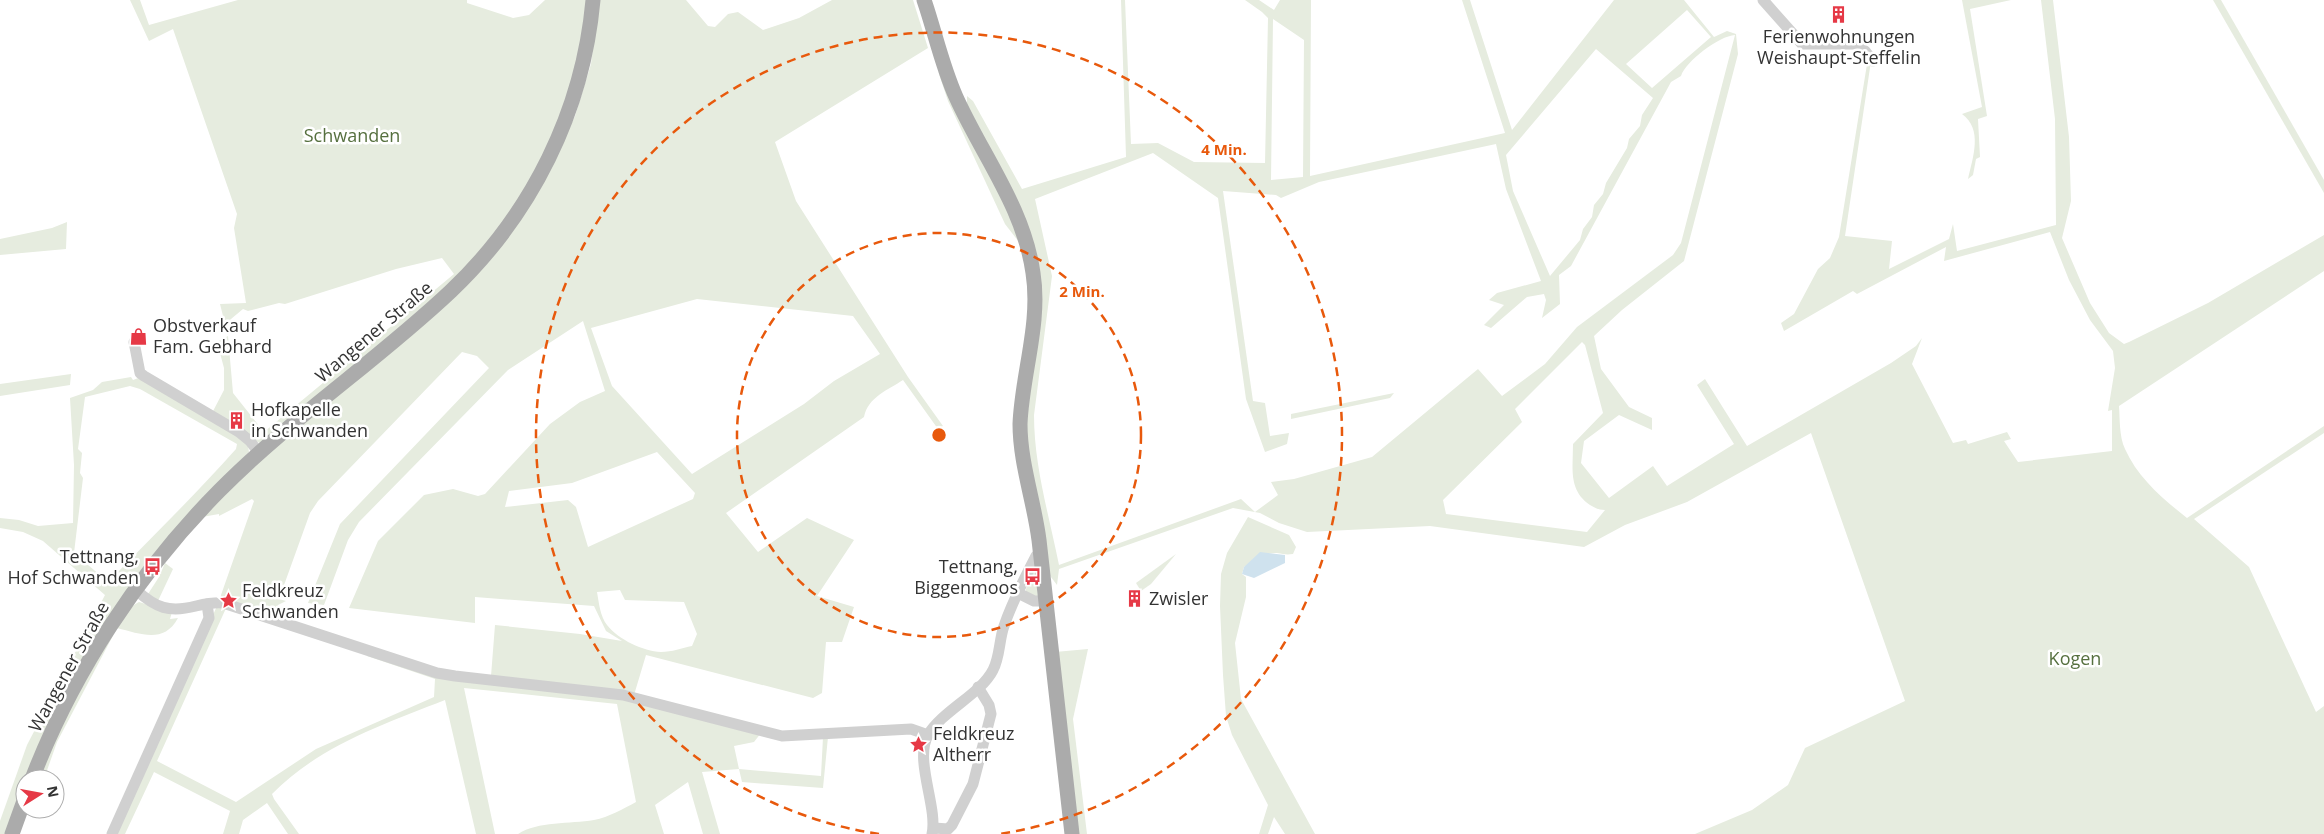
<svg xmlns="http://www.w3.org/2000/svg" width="2324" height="834" viewBox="0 0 2324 834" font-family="'Open Sans',sans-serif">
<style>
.green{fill:#e6ecdf;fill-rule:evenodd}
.water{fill:#cfe2ee}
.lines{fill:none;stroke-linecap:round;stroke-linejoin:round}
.minor{stroke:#d0d0d0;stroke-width:11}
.major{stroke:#ababab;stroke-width:15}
.ring{fill:none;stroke:#e8590c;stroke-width:2.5;stroke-dasharray:9 6}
.labels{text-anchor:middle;stroke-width:5;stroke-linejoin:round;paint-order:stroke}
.poi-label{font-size:18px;fill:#333;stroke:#fff;text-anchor:start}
.park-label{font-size:18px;fill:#56703f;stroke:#fff}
.street-label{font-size:18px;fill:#333;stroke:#fff}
.centre{fill:#e8590c;stroke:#fff;stroke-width:2.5}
.ring-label{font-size:15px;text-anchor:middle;font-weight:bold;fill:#e8590c;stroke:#fff;stroke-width:5;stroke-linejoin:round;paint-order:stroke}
</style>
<rect width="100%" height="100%" fill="#fff"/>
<g class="green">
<path d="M 130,0 L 140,0 L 149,25 L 238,0 L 467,0 L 467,3 L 513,18 L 529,15 L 545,0 L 588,0 L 580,55 L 557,128 L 512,214 L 458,277 L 263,445 L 211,415 L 224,390 L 224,368 L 217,342 L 228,336 L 233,393 L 264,432 L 454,274 L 442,258 L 396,269 L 285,304 L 279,303 L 248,311 L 243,309 L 225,324 L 220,304 L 246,303 L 234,228 L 237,214 L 173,29 L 149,41 Z"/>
<path d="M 599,0 L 686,0 L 708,26 L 715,27 L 728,14 L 738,12 L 763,30 L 799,18 L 832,0 L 913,0 L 928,48 L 775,142 L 796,201 L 908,377 L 943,426 L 938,429 L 903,380 C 888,390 868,397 864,417 L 726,513 L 758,552 L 807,518 L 854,540 L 817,596 L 854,607 L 842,642 L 826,642 L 822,693 L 813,698 L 646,655 L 634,695 L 491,676 L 495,625 L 580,634 L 622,641 L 606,631 L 594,606 L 475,597 L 475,623 L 349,608 L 378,541 L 424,495 L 453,489 L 478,496 L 485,494 L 550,424 L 580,402 L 605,391 L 583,321 L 508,370 L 359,522 L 348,540 L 324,605 L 308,603 L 340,524 L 489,368 L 477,356 L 462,352 L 318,501 L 310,513 L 279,599 L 286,601 L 278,605 L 277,616 L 222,600 L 221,595 L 254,501 L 252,499 L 219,516 L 219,514 L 202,517 L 249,469 L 432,315 L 551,167 L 575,116 L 591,64 ZM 697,299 L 853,316 L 880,354 L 834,381 L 804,404 L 692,474 L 612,386 L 591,328 ZM 657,452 L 695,493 L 693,499 L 588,547 L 576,507 L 568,500 L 505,507 L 509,491 L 572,483 ZM 620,590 L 625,600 L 684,602 L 697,634 L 692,646 C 682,648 672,652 661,652 C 643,651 619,640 607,625 C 600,616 599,603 597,592 Z"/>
<path d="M 1121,0 L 1125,0 L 1131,144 L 1158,143 L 1194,162 L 1265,163 L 1268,18 L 1262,12 L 1245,0 L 1259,0 L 1274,10 L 1280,0 L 1311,0 L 1310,176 L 1505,133 L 1462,0 L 1470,0 L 1512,130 L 1614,0 L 1684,0 L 1714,37 L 1727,31 L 1736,34 L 1738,54 L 1684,261 L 1622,310 L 1594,336 L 1601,369 L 1629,407 L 1652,418 L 1652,430 L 1619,415 L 1584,441 L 1581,463 L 1609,498 L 1653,466 L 1667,486 L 1734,444 L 1697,385 L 1705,379 L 1747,446 L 1891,363 L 1916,346 L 1922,338 L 1912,364 L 1953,443 L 1966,440 L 1968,444 L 2007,432 L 2011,439 L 2004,441 L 2018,462 L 2112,451 L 2112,410 L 2108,411 L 2115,368 L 2113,351 L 2090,320 L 2069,280 L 2050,232 L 1944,261 L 1946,247 L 1857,294 L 1853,291 L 1784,331 L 1781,323 L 1794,314 L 1818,269 L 1830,258 L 1839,237 L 1868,58 L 1871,61 L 1845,236 L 1892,241 L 1889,269 L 1949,239 L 1953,224 L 1957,251 L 2056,225 L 2055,119 L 2041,0 L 2053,0 L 2069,137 L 2071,201 L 2062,238 L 2090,303 L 2109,333 L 2124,344 L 2129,342 L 2208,303 L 2324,235 L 2324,271 L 2119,406 C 2120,419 2119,436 2125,449 C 2138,478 2162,498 2187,518 L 2324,426 L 2324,433 L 2194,519 L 2249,567 L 2316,712 L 2324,706 L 2324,834 L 1695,834 L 1752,810 L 1788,785 L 1805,748 L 1905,701 L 1811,433 L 1687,502 L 1625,525 L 1584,547 L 1430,526 L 1307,532 L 1279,523 L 1260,513 L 1233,508 L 1059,569 L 1057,585 L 1048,573 L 1029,464 L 1026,431 L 1040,291 L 967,105 L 967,96 L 973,101 L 1022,189 L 1126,157 ZM 1687,10 L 1711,37 L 1652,88 L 1626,64 ZM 1273,19 L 1304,40 L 1303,177 L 1271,180 ZM 1735,35 L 1681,243 L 1673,255 L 1577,327 L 1545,364 L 1502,396 L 1478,369 L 1372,457 L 1294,479 L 1271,482 L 1278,495 L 1255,512 L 1241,499 L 1059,565 C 1049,515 1034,466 1034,415 L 1052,276 L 1035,199 L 1153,153 L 1218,198 L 1246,399 L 1265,452 L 1287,444 L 1289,433 L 1270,436 L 1265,403 L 1253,401 L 1223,191 L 1276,195 L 1281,198 L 1319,182 L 1496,144 L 1506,189 L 1541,281 L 1497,293 L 1489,300 L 1504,305 L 1484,325 L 1491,328 L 1527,297 L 1544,294 L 1546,300 L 1542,318 L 1560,304 L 1559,275 L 1571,266 L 1671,82 L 1681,76 C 1686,61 1719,36 1735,35 ZM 1596,49 L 1653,98 L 1642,115 L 1640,126 L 1629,139 L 1627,148 L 1606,183 L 1603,194 L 1594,205 L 1592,217 L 1583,229 L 1580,240 L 1550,276 L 1513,191 L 1506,155 ZM 1582,342 L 1585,345 L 1603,413 L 1573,444 C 1573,468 1568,490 1590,505 C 1595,508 1599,510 1605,510 L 1587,532 L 1446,514 L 1443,500 L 1522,422 L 1515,409 Z"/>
<path d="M 1962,0 L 2011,0 L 1970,9 L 1987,116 L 1978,119 L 1980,157 L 1976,159 L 1973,175 L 1968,179 C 1973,157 1983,129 1962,114 L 1982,107 Z"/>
<path d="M 2213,0 L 2221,0 L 2324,180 L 2324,193 Z"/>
<path d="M 938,71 L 989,167 L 1022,246 L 1005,224 L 948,101 Z"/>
<path d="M 67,222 L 66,249 L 0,255 L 0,239 L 52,228 Z"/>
<path d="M 71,374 L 70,385 L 0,396 L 0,384 Z"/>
<path d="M 131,377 L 133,380 L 141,377 L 229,428 L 248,446 L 249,452 L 225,476 L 151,561 L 25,779 L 6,834 L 0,834 L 0,821 L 27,745 L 105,595 L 43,541 L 23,532 L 0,528 L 0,518 L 19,520 L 38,526 L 73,523 L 74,465 L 70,398 L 93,390 L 102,382 ZM 130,386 L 140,389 L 237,444 L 236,449 C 197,493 155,534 114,576 L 109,579 L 101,576 L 74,553 L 83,478 L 80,473 L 82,453 L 78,449 L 85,397 Z"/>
<path d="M 1394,393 L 1390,398 L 1291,419 L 1291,414 Z"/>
<path d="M 1248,517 L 1289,535 L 1296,547 L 1293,554 C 1286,555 1284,554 1277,553 C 1265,552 1254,561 1244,567 L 1242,574 L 1246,577 L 1246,597 L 1235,643 L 1241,699 L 1315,834 L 1285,834 L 1274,817 L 1268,834 L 1259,834 L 1268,805 L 1232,735 L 1226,716 L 1223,675 L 1220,606 L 1221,574 L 1227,553 Z"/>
<path d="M 1176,554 L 1151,584 L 1141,591 L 1136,583 Z"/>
<path d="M 165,563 L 173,569 L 157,603 L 148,594 L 159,577 Z"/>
<path d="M 1035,567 L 1038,596 L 1035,597 L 1026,593 L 1026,589 Z"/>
<path d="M 139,602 L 172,612 L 170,619 L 178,618 C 164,644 141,634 117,628 L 57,742 L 44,779 L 37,779 C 60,726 86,677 117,629 C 122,620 129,606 139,602 Z"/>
<path d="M 217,606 L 227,606 L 157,761 L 236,802 L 316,749 L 434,697 L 435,679 L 367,656 L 368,654 L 445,676 L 604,694 L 761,733 L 754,742 L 734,746 L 739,769 L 821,776 L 823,737 L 828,737 L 823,788 L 742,782 L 739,769 L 702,772 L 720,834 L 703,834 L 688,782 L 655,805 L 664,834 L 518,834 C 538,821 570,824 594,820 C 609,817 623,809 636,802 L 617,704 L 464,688 L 495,834 L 476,834 L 445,700 C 384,724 319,746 272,794 L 274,799 L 299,834 L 288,834 L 267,803 L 243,820 L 239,834 L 223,834 L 230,811 L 154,772 L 125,834 L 115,834 Z"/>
<path d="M 1088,649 L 1073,719 L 1087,834 L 1077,834 L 1055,652 Z"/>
</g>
<path class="water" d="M 1260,552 L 1285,555 L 1285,563 L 1254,578 L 1242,574 L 1244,567 Z"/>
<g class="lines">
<g class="minor">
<path d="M 1763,0 L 1802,44 L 1855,44 L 1865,51 L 1873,61"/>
<path d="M 134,342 L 140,373 L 144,376 L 239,432 L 250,441 L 259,453"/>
<path d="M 136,590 C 156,608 169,613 196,606 C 205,604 214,602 223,603 L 437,673 L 455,676 L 623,695 L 782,736 L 911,729 L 928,735"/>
<path d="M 1018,593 L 1034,601 L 1046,601"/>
<path d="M 934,828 L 948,829 L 952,825 L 973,784 L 991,714 L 989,705 L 978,687"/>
<path d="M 112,834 L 209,618 L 207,604"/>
<path d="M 932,834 C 938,807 914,760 928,735 C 942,711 981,694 993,670 C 1000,657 999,640 1004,626 C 1012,602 1024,579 1036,556 L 1041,553"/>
</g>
<g class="major">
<path d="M 924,0 C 935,32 942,66 956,97 C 982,155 1024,208 1033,273 C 1041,323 1022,374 1020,424 C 1020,463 1034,501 1039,540 L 1072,834"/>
<path d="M 32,779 C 73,672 139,572 219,491 C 291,418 377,361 451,291 C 532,214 583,111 593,0"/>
<path d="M 12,834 L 25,798"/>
</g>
</g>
<g class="ring">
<circle cx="939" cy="435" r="202"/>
<path d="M879 834A403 403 0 1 1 999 834"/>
</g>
<defs>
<symbol id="building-bare" viewBox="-9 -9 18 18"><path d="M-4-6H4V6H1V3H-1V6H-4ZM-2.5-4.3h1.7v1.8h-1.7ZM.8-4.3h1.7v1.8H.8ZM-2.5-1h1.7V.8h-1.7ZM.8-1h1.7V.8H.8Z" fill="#e63946" stroke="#fff" stroke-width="2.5" paint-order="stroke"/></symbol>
<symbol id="shop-bare" viewBox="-9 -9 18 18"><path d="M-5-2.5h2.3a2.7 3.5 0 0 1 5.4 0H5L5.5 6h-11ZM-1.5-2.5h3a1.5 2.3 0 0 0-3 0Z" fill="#e63946" stroke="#fff" stroke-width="2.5" paint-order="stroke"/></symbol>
<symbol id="bus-bare" viewBox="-9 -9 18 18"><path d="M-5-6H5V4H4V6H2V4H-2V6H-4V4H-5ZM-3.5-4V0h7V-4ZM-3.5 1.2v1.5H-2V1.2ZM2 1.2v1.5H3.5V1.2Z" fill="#e63946" stroke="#fff" stroke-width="2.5" paint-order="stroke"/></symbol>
<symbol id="sight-bare" viewBox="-9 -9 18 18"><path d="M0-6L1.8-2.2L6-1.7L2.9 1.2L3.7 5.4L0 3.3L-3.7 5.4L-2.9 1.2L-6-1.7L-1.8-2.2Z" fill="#e63946" stroke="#fff" stroke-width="2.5" paint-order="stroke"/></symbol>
</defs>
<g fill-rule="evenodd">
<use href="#building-bare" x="1826" y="2" width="25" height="25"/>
<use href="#shop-bare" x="126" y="324" width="25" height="25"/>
<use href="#building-bare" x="224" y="408" width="25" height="25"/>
<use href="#bus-bare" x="140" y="554" width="25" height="25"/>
<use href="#bus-bare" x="1020" y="564" width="25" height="25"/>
<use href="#building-bare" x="1122" y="586" width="25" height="25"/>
<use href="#sight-bare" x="216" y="588" width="25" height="25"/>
<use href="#sight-bare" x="906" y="732" width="25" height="25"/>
</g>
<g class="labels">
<g class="poi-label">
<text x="1839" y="43" text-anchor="middle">Ferienwohnungen<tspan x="1839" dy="21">Weishaupt-Steffelin</tspan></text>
<text x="153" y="332">Obstverkauf<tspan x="153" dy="21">Fam. Gebhard</tspan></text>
<text x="251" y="416">Hofkapelle<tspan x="251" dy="21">in Schwanden</tspan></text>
<text x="139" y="563" text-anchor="end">Tettnang,<tspan x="139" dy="21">Hof Schwanden</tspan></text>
<text x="1018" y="573" text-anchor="end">Tettnang,<tspan x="1018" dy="21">Biggenmoos</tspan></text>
<text x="242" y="597">Feldkreuz<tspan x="242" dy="21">Schwanden</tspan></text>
<text x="1149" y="605">Zwisler</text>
<text x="933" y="740">Feldkreuz<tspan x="933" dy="21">Altherr</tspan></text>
</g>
<g class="park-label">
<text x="352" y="142">Schwanden</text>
<text x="2075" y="665">Kogen</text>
</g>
<g class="street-label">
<text transform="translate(374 332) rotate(-40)" y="6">Wangener Straße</text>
<text transform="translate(69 667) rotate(-61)" y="6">Wangener Straße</text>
</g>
</g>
<circle cx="939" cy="435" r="8" class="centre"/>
<g class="ring-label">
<text x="1224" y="155">4 Min.</text>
<text x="1082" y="297">2 Min.</text>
</g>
<g transform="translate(40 794) rotate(79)"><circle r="24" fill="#ffffff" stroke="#adadad"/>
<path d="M0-4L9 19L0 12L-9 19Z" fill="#e63946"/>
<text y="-8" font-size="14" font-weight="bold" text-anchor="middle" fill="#333333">N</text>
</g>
</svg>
